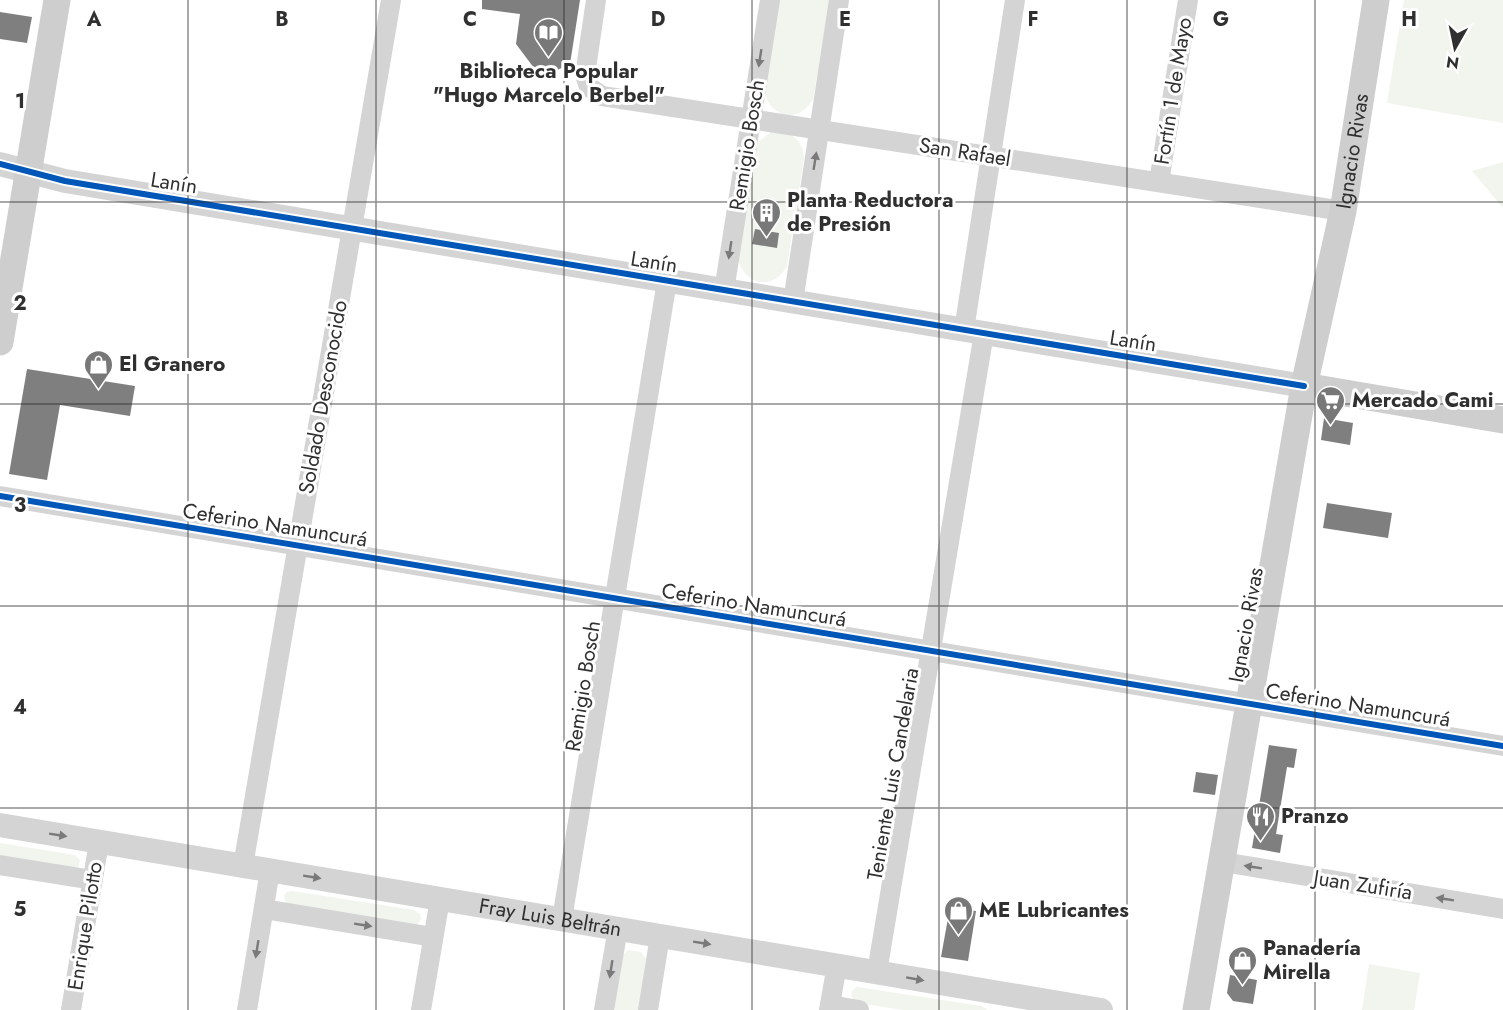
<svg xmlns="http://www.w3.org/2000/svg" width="1503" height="1010" viewBox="0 0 1503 1010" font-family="Jost,sans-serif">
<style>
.green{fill:#f1f5ed}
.building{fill:#7f7f7f}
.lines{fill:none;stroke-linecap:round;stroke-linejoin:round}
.minor{stroke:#d4d4d4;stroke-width:20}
.tertiary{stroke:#d4d4d4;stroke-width:24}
.secondary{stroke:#cecece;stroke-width:27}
.cycleway-casing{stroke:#fff;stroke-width:10}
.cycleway{stroke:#0057b8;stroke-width:6}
.oneway{fill:#7a7a7a}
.grid{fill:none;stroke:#303030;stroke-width:1.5;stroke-opacity:0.55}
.labels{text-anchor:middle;stroke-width:6;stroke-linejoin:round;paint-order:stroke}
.poi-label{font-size:21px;font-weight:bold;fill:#303030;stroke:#fff;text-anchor:start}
.street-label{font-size:21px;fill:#303030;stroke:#fff}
.grid-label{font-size:20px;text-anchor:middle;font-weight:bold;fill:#303030;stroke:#fff;stroke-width:6;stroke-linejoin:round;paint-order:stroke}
</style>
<rect width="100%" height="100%" fill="#fff"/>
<g class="green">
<path d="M 778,0 L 830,0 L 813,99 C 799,124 771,118 764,92 Z"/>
<path d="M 1404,0 L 1503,0 L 1503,123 L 1387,103 Z"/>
<path d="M 780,131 C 795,134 803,143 804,158 L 787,266 C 773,291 746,286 738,260 L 757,143 L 771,132 Z"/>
<path d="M 1503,162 L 1503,208 L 1472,171 Z"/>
<path d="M 0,843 L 75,855 L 80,860 L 78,868 L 0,859 Z"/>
<path d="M 292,891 L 414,910 L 420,914 L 421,919 L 417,925 L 286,904 L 284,896 L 287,892 Z"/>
<path d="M 628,950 L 641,952 L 646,959 L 639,1010 L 612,1010 L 622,956 Z"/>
<path d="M 1369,964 L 1420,973 L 1414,1010 L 1362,1010 Z"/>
<path d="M 857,987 L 981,1006 L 988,1010 L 903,1010 L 858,1003 C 850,998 849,991 857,987 Z"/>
</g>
<g class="building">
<path d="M 482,0 L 580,0 L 570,64 L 555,71 L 534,68 L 516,44 L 520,14 L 482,9 Z"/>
<path d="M 0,12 L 32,17 L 27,43 L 0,39 Z"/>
<path d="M 755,229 L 779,233 L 777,248 L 752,244 Z"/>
<path d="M 27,369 L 135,386 L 130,416 L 60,405 L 47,480 L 9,474 Z"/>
<path d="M 1324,418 L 1353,423 L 1350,445 L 1321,440 Z"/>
<path d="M 1327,503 L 1392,513 L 1388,538 L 1323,528 Z"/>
<path d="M 1269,745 L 1297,749 L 1294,768 L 1287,767 L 1276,834 L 1283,835 L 1280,853 L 1252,848 Z"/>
<path d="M 1196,772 L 1218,775 L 1215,795 L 1193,792 Z"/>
<path d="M 950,907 L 976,911 L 968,961 L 941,957 Z"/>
<path d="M 1230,975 L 1257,980 L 1253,1004 L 1233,1001 L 1227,993 Z"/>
</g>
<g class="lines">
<g class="minor">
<path d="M 596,0 L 585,75 L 589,87 L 602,96 L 1343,211"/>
<path d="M 1159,182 L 1188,0"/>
<path d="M 724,291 L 770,0"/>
<path d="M 793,302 L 839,0"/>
<path d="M 964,330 L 1015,0"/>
<path d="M 0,496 L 1503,746"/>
<path d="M 1223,862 L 1503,909"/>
<path d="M 0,865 L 93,880"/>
<path d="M 243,866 L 391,0"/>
<path d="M 264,909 L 433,937"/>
<path d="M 562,919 L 667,281"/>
<path d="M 877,972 L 984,333"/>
<path d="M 830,1005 L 859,1010"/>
<path d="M 71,1010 L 99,842"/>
<path d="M 247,1010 L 270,870"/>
<path d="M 421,1010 L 440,899"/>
<path d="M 604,1010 L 618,928"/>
<path d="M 648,1010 L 660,936"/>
<path d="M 829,1010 L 837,965"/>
</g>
<g class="tertiary">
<path d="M 0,164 L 65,181 L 1304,386"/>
<path id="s1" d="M 0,825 L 1101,1010"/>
</g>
<g class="secondary">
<path d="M 0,342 L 57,0"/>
<path d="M 1304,386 L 1503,420"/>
<path id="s2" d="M 1196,1010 L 1304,386 L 1343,211 L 1376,0"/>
</g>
<defs>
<g id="cycleway">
<path d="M 0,164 L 65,181 L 1304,386"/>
<path d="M 0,496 L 1503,746"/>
</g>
</defs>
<use href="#cycleway" class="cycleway-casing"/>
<use href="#cycleway" class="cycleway"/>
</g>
<defs><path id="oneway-solid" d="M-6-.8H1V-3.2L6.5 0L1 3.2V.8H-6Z" transform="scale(1.5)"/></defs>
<g class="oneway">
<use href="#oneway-solid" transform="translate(760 58) rotate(99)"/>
<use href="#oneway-solid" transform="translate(815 161) rotate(-81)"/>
<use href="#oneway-solid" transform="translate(730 250) rotate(99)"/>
<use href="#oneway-solid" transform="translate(58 835) rotate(9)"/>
<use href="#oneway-solid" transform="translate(1253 867) rotate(-171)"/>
<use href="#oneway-solid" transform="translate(312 877) rotate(9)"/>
<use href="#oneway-solid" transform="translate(1445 899) rotate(-171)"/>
<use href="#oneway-solid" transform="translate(363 925) rotate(9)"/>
<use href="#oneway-solid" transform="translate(702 943) rotate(9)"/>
<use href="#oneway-solid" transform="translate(257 949) rotate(99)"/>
<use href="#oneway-solid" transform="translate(611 969) rotate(99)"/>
<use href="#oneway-solid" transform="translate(915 979) rotate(10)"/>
</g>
<path class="grid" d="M 188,0 L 188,1010M 376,0 L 376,1010M 564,0 L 564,1010M 752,0 L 752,1010M 939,0 L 939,1010M 1127,0 L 1127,1010M 1315,0 L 1315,1010M 0,202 L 1503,202M 0,404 L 1503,404M 0,606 L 1503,606M 0,808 L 1503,808"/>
<defs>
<symbol id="library-pin" viewBox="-11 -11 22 30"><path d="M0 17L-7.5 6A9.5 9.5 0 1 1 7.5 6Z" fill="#787878" stroke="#fff"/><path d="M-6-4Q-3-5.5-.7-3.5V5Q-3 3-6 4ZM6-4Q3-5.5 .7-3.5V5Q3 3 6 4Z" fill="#fff"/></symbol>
<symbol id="building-pin" viewBox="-11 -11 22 30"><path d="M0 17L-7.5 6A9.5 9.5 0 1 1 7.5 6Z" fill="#787878" stroke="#fff"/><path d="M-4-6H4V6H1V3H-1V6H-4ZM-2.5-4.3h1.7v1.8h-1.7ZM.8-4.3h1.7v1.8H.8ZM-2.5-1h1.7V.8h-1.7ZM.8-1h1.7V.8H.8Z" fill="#fff"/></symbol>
<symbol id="shop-pin" viewBox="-11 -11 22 30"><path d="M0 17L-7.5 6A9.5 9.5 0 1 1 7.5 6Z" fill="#787878" stroke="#fff"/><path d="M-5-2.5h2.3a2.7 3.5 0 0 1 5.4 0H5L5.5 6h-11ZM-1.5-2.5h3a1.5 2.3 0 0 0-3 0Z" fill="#fff"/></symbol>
<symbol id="supermarket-pin" viewBox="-11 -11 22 30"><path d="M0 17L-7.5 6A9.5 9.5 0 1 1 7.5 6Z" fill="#787878" stroke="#fff"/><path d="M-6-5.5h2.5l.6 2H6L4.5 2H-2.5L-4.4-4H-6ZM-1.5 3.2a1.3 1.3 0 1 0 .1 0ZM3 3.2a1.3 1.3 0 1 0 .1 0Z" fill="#fff"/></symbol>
<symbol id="restaurant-pin" viewBox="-11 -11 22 30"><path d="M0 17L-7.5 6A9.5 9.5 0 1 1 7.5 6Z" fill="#787878" stroke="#fff"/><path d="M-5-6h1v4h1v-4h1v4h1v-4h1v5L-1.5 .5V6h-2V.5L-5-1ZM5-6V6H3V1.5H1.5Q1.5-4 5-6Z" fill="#fff"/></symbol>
</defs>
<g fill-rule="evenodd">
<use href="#library-pin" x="532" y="16" width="33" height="45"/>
<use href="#building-pin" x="750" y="196" width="33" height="45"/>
<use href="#shop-pin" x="82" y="348" width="33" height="45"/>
<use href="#supermarket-pin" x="1314" y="384" width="33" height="45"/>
<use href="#restaurant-pin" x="1244" y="800" width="33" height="45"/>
<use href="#shop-pin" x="942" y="894" width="33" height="45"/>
<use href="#shop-pin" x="1226" y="944" width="33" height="45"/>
</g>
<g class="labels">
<g class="poi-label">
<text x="549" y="78" text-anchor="middle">Biblioteca Popular<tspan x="549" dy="24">"Hugo Marcelo Berbel"</tspan></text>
<text x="787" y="207">Planta Reductora<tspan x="787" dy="24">de Presión</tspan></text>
<text x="119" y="371">El Granero</text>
<text x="1352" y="407">Mercado Cami</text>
<text x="1281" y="823">Pranzo</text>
<text x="979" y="917">ME Lubricantes</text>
<text x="1263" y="955">Panadería<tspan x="1263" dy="24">Mirella</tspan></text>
</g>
<g class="street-label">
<text transform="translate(1173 91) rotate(-81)" y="7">Fortín 1 de Mayo</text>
<text transform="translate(747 145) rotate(-81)" y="7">Remigio Bosch</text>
<text dy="7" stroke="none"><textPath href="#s2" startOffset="873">Ignacio Rivas</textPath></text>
<text transform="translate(965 152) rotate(9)" y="7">San Rafael</text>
<text transform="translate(174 183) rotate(9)" y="7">Lanín</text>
<text transform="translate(654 262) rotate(9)" y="7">Lanín</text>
<text transform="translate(1133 341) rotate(9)" y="7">Lanín</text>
<text transform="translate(323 397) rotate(-80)" y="7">Soldado Desconocido</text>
<text transform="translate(275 525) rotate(9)" y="7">Ceferino Namuncurá</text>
<text transform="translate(754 605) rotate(9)" y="7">Ceferino Namuncurá</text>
<text transform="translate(1246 625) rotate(-80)" y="7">Ignacio Rivas</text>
<text transform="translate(583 686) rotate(-81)" y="7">Remigio Bosch</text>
<text transform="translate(1358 705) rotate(9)" y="7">Ceferino Namuncurá</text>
<text transform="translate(893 774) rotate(-80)" y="7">Teniente Luis Candelaria</text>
<text transform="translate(1363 885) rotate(9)" y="7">Juan Zufiría</text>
<text dy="7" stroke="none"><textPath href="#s1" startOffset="558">Fray Luis Beltrán</textPath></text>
<text transform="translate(85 926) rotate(-81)" y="7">Enrique Pilotto</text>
</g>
</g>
<g class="grid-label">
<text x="94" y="26">A</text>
<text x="282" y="26">B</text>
<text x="470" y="26">C</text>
<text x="658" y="26">D</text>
<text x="845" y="26">E</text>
<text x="1033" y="26">F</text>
<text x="1221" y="26">G</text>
<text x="1409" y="26">H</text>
<text x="20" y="108">1</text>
<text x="20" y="310">2</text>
<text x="20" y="512">3</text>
<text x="20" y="714">4</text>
<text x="20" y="916">5</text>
</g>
<g transform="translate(1455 48) rotate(189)" stroke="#ffffff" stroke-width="4.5" paint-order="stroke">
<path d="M0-4.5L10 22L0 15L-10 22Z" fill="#303030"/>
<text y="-9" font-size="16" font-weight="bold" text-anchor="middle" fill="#303030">N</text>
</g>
</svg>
